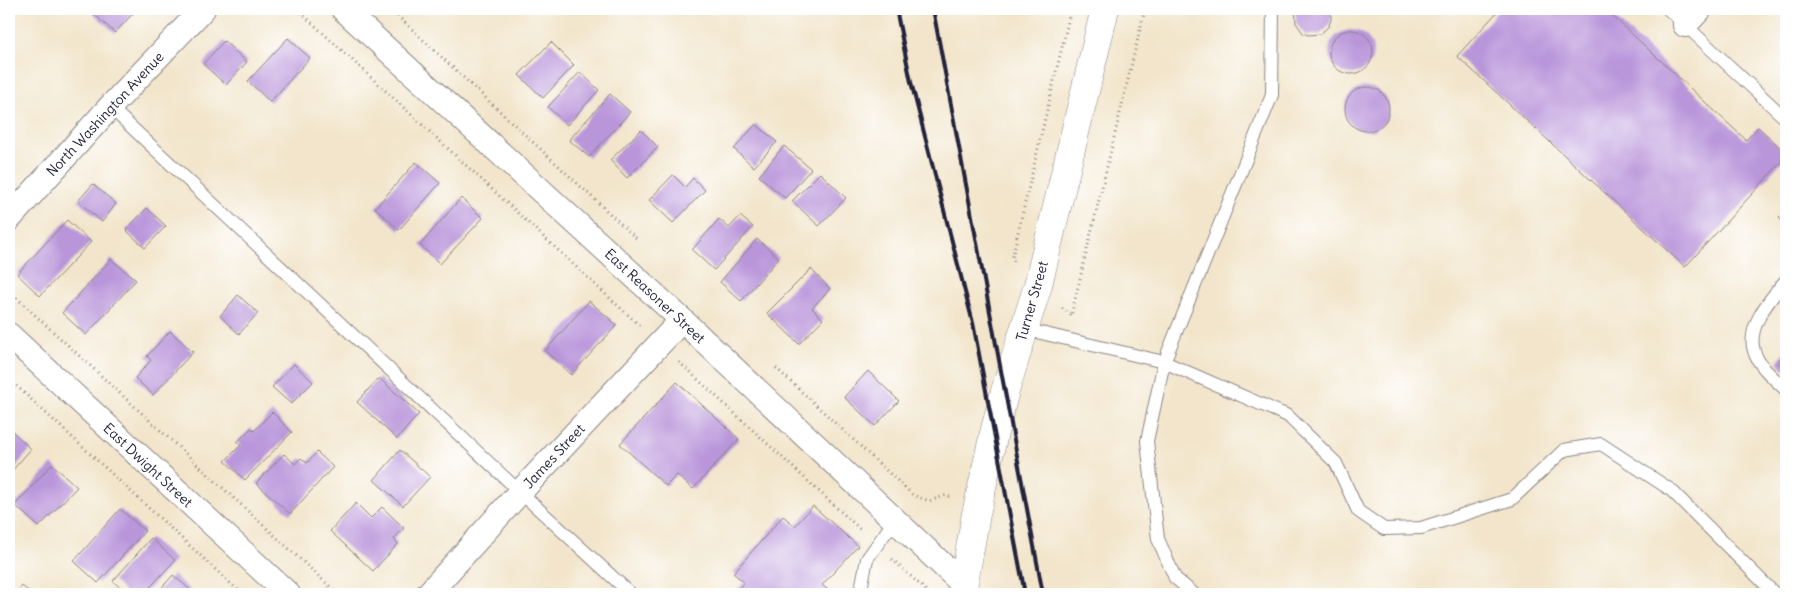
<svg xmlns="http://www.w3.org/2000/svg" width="1795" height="603" viewBox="0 0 1795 603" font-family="Delius,sans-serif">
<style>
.building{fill:#b995da}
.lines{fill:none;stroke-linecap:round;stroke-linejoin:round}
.service-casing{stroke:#8a8483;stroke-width:14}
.minor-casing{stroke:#8a8483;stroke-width:26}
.tertiary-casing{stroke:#8a8483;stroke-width:29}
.path{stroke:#8a8483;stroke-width:3;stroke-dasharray:1 4;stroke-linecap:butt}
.service{stroke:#fff;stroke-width:12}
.minor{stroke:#fff;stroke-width:24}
.tertiary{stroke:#fff;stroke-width:28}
.rail{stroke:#22223b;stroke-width:4}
.labels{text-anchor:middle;stroke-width:4.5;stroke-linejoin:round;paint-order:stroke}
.street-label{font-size:14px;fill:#22223b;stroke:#fff}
</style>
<rect width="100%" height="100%" fill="#fff"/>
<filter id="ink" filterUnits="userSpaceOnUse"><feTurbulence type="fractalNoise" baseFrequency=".02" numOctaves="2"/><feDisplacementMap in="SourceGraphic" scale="10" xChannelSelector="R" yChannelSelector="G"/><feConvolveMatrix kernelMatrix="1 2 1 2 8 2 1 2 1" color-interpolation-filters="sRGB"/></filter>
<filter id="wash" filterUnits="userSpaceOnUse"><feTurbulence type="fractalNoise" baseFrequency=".0096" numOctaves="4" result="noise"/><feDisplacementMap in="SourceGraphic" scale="20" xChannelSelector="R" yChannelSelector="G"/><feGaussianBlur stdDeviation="1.12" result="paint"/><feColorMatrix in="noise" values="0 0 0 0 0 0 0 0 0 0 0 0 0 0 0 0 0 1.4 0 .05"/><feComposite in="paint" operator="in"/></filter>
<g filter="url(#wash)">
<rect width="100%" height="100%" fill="#f2e5cb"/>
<g id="blocks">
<g class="building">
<path d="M 88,9 L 137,9 L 115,33 Z"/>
<path d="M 1295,9 L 1331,9 L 1331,19 L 1329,26 L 1320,34 L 1308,35 L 1303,33 L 1296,23 Z"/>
<path d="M 1500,9 L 1605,9 L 1746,140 L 1758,127 L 1786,153 L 1786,157 L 1685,267 L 1457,56 Z"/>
<circle cx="1351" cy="52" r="22"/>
<path d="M 288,38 L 310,58 L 270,102 L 248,81 Z"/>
<path d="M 224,41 L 247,62 L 226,85 L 203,64 Z"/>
<path d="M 551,42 L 574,65 L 543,98 L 519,75 Z"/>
<path d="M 580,72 L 599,90 L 567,125 L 548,107 Z"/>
<circle cx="1367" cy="109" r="22"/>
<path d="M 610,94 L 630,112 L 589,157 L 569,140 Z"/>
<path d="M 756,124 L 777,142 L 754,167 L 734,149 Z"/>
<path d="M 641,130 L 658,147 L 627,178 L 610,160 Z"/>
<path d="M 784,146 L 811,169 L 785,198 L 759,176 Z"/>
<path d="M 416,162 L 440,183 L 399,230 L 375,208 Z"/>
<path d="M 820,173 L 846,198 L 819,226 L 792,201 Z"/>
<path d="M 673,175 L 685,187 L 693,178 L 705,190 L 673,223 L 649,200 Z"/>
<path d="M 93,184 L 116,204 L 102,222 L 78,201 Z"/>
<path d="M 461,198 L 483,218 L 440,264 L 420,245 Z"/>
<path d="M 147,208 L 166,226 L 145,248 L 126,230 Z"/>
<path d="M 1786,211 L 1786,225 L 1779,218 Z"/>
<path d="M 740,216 L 753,227 L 714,270 L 692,250 L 719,219 L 729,228 Z"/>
<path d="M 67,220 L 91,242 L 40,296 L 17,274 Z"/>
<path d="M 757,239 L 779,258 L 741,301 L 720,282 Z"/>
<path d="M 111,259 L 136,280 L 86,335 L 62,313 Z"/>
<path d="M 811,269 L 830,289 L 812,308 L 823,319 L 799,344 L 767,313 Z"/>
<path d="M 238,295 L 258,313 L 239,334 L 220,316 Z"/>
<path d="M 589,301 L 617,325 L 571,375 L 545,351 Z"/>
<path d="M 170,331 L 193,352 L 153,395 L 135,378 L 151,360 L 147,356 Z"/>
<path d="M 1786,352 L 1786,370 L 1777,362 Z"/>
<path d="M 294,364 L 313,382 L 291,404 L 272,387 Z"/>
<path d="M 868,371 L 899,401 L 875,426 L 844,397 Z"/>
<path d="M 379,378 L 419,414 L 397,439 L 357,402 Z"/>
<path d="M 677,382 L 739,439 L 693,489 L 677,475 L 666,486 L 620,444 Z"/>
<path d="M 272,412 L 292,432 L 245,480 L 225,461 L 241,445 L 237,442 L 251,428 L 254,431 Z"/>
<path d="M 9,428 L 31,449 L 9,474 Z"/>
<path d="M 400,450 L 430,477 L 403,506 L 374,480 Z"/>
<path d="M 317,452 L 333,467 L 290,514 L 256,483 L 284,454 L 295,464 L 301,458 L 307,463 Z"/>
<path d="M 52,464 L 77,487 L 39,527 L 15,505 Z"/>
<path d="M 356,503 L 371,518 L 382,507 L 404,528 L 394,539 L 398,544 L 373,571 L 330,531 Z"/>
<path d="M 813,506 L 858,546 L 822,585 L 833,594 L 733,594 L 744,582 L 733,573 L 783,516 L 795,526 Z"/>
<path d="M 120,509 L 145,531 L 98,583 L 74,561 Z"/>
<path d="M 151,538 L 175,560 L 144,594 L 127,594 L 113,581 Z"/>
<path d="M 173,575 L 195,594 L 156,594 Z"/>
<path d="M 22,586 L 32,594 L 15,594 Z"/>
</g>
</g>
</g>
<g filter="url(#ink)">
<use href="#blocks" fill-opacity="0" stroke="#8a8483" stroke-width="1"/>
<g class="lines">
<defs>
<g id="service">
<path d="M 1668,9 L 1786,119"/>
<path d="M 110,107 L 520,492 L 631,594"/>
<path d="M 1786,280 C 1771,298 1746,326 1754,351 C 1758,366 1776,380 1786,390"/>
<path d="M 1024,329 L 1164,362 L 1288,416 L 1336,463 L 1358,511 L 1384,529 L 1421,528 L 1512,499 L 1564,450 L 1601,444 L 1671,490 L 1775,594"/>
<path d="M 860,594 L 867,559 L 894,521"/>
<path d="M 1194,594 L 1175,578 L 1158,539 L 1147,441 L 1164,362 L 1272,95 L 1273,9"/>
</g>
<g id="minor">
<path d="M 343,9 L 682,320 L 964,585"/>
<path d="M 1685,25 L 1700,9"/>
<path d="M 9,219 L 110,107 L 203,9"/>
<path d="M 9,335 L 288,594"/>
<path d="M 428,594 L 520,492 L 682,320"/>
</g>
<path id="tertiary" d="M 962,594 L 976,514 L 994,433 L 1005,391 L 1038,285 L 1105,9"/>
</defs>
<use href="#service" class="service-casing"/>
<use href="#minor" class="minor-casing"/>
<use href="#tertiary" class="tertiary-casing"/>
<g class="path">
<path d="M 297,9 L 640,326"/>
<path d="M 390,9 L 636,238"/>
<path d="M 1014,261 L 1012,258 L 1071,9"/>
<path d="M 9,291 L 338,594"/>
<path d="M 1062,308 L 1071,316 L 1145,9"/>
<path d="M 679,362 L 862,531"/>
<path d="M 776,368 L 913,495 L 929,501 L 947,495 L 950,497"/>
<path d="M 9,379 L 242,594"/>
<path d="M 892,559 L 930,594"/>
</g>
<use href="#service" class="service"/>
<use href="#minor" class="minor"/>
<use href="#tertiary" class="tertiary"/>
<g class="rail">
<path d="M 896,9 L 911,82 L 973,323 L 1025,594"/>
<path d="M 933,9 L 1043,594"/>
</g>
</g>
</g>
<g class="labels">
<g class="street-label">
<text transform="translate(105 114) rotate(-47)" y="5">North Washington Avenue</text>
<text transform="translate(655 296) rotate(43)" y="5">East Reasoner Street</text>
<text transform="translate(1032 301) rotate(-74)" y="5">Turner Street</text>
<text transform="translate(554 456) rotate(-47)" y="5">James Street</text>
<text transform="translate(148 465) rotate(43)" y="5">East Dwight Street</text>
</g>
</g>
<rect width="1795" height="603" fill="none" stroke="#fff" stroke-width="30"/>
</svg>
